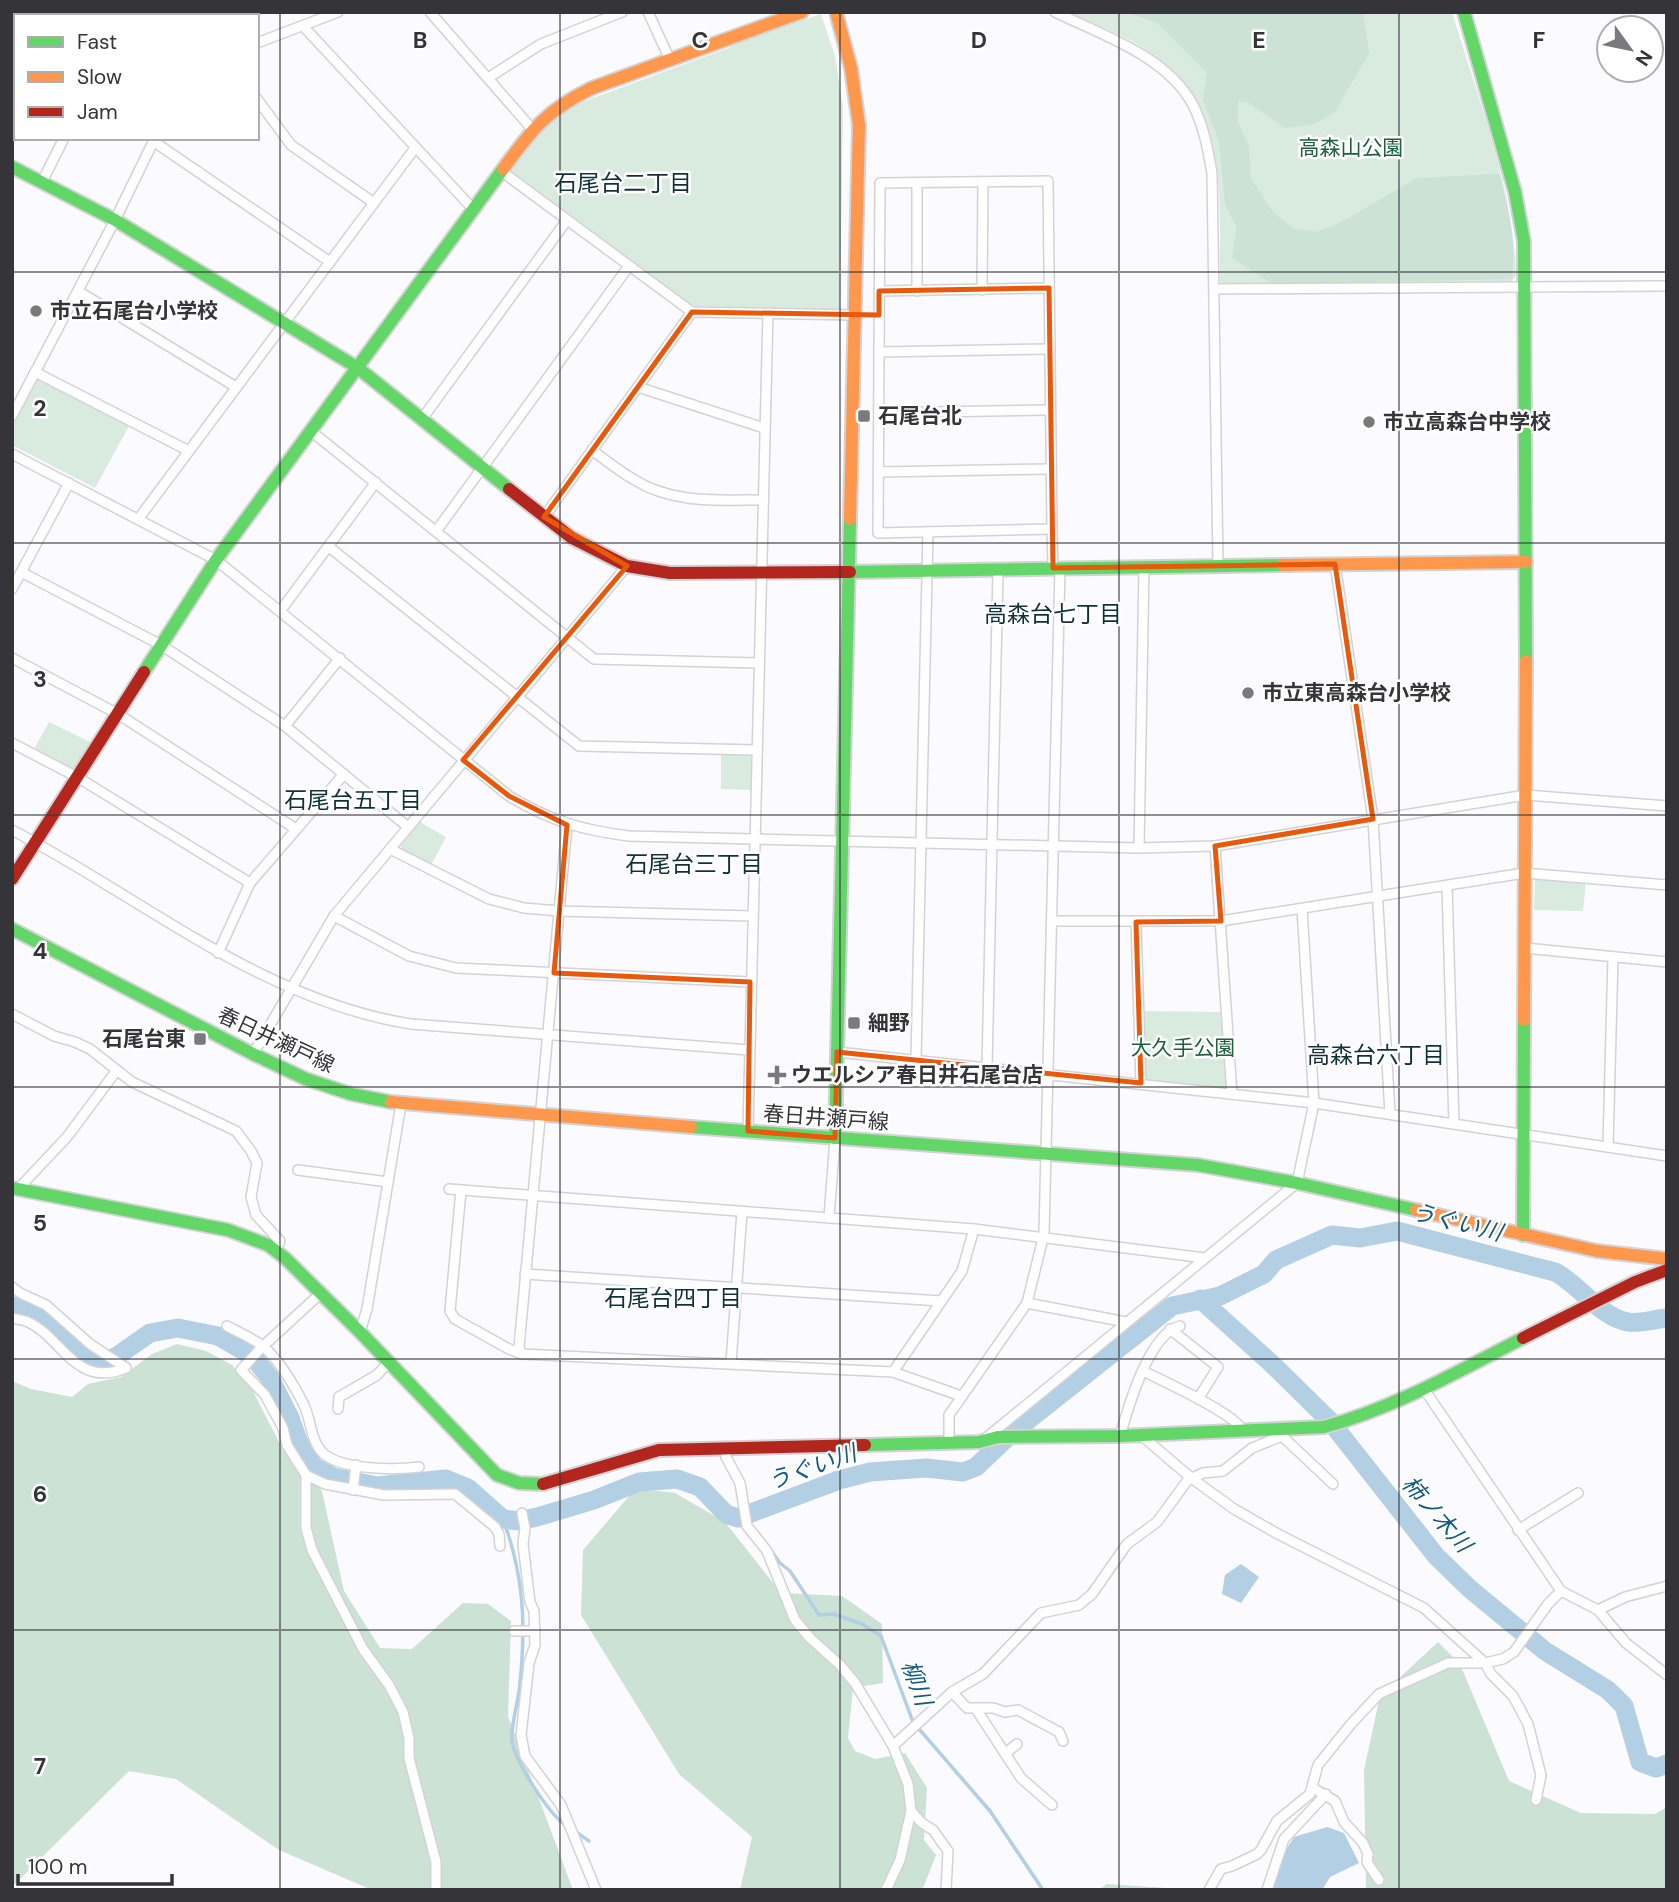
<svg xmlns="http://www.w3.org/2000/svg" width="1679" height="1902" viewBox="0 0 1679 1902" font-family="'DM Sans','Noto Sans JP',sans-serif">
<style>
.green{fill:#d9eadf}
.forest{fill:#cbe2d4}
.water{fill:#b2cfe4}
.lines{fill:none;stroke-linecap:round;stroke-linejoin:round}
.stream{stroke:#b2cfe4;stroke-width:3.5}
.river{stroke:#b2cfe4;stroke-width:19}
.street-casing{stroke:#d3d2d5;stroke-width:12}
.fast-casing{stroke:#d3d2d5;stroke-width:16}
.slow-casing{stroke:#d3d2d5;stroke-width:16}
.jam-casing{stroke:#d3d2d5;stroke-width:16}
.street{stroke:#fefeff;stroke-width:9}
.fast{stroke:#63d668;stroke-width:12}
.slow{stroke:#ff974d;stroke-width:12}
.jam{stroke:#b3261e;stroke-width:12}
.marked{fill:none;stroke:#e8590c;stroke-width:5;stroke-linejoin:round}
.grid{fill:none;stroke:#353438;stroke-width:2;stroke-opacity:0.55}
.poi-dot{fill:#7a797d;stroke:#fff;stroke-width:2.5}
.labels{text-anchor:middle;stroke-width:5;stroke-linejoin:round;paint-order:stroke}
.park-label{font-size:21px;fill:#1e603b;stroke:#fff}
.poi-label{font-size:21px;font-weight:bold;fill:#353438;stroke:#fff;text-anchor:start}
.street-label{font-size:21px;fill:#353438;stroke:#fff}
.neighbourhood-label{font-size:23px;fill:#113139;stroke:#fff}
.water-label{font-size:23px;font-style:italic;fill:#125a80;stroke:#fff}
.grid-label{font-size:23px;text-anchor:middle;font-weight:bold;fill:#353438;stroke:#fff;stroke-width:5;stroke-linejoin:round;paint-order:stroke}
</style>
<rect width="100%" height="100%" fill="#fbfafe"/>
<g class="green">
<path d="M 1069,12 L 1452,12 C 1477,96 1514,189 1516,276 L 1512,281 L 1223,285 L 1220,281 C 1219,201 1230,114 1159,59 C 1133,38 1099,26 1069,12 Z"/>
<path d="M 821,14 L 835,56 L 843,107 L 840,310 L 692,306 L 511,173 C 524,145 551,120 577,104 L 731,47 L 731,45 Z"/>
<path d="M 41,379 L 129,426 L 95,488 L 12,445 L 12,425 L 36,381 Z"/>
<path d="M 49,722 L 92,743 L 76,767 L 72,769 L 34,749 Z"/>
<path d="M 721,753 L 749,754 L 752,757 L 751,790 L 721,789 Z"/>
<path d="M 420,822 L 446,837 L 431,865 L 401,849 L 401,845 Z"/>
<path d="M 1535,879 L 1586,882 L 1583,911 L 1534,910 Z"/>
<path d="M 1143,1011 L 1222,1012 L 1228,1086 L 1224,1089 L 1148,1081 L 1145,1078 Z"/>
</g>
<g class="forest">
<path d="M 1124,12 L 1363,12 L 1369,53 L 1335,112 L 1314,124 L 1285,128 L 1249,103 L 1238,101 L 1238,122 L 1249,146 L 1251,179 L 1273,212 L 1294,229 L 1316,232 L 1338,224 L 1417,178 L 1499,174 C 1510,214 1516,238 1512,279 L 1273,284 L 1232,258 L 1237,228 L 1225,204 L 1219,141 L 1203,100 L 1207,73 L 1156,22 Z"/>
<path d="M 177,1344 L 206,1351 L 232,1365 L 251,1387 L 283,1450 L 317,1477 L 323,1496 L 344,1591 L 380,1648 L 412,1649 L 463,1603 L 488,1604 L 511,1621 L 508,1716 L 573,1890 L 372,1890 L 279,1850 L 176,1779 L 129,1771 L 12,1887 L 12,1381 L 31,1389 L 72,1397 L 88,1384 L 121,1377 L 152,1354 Z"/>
<path d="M 636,1488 L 675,1493 L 725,1522 L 781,1593 L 842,1596 L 882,1624 L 883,1683 L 853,1688 L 848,1738 L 855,1751 L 875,1759 L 905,1753 L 927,1788 L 924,1840 L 936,1855 L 924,1886 L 920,1890 L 740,1890 L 752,1837 L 679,1774 L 581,1615 L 583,1550 Z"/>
<path d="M 1438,1642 L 1460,1664 L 1509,1781 L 1581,1813 L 1655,1814 L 1667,1807 L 1667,1890 L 1366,1890 L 1364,1770 L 1380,1696 Z"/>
<path d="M 1107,1884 L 1181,1889 L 1182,1890 L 1099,1890 Z"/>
</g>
<g class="water">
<path d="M 1241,1564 L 1259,1577 L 1241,1603 L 1222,1594 L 1225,1575 Z"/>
<path d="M 1327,1827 L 1344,1833 L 1359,1863 L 1330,1877 L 1322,1890 L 1273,1890 L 1278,1863 L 1294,1837 Z"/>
</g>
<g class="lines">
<g class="stream">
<path d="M 503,1519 C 524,1576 526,1623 520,1683 C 519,1700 510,1727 512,1741 C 516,1763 549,1815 567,1826"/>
<path d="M 759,1534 L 780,1563 L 790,1571 L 819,1615 L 833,1614 L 862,1624 L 881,1636 L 913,1722 L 990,1811 L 1043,1890"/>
<path d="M 573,1830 L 589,1841"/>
</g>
<g class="river">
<path d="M 1200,1299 L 1272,1364 L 1330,1421 L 1436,1556 L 1470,1589 L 1545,1651 L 1608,1690 L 1624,1706 L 1640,1762 L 1656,1768 L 1667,1764"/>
<path d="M 12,1306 L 35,1312 L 95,1362 L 106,1361 L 117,1356 L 150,1333 L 178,1328 L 218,1336 L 244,1351 L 257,1362 L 270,1378 L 290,1418 L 299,1443 L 314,1467 L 333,1477 L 377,1486 L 446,1479 L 468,1488 L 503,1519 L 519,1521 L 537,1517 L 594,1500 L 639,1482 L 677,1479 L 700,1487 L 726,1514 L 738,1518 L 839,1480 L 870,1472 L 926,1468 L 963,1472 L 976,1467 L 1013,1432 L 1172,1306 L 1220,1296 L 1264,1274 L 1276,1260 L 1332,1235 L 1360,1238 L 1397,1231 L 1555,1272 C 1580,1285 1601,1318 1628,1322 C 1639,1324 1655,1319 1667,1318"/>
</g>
<defs>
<g id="street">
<path d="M 430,12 L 532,129"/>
<path d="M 648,12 L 670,60"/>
<path d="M 1055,12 C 1102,35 1167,56 1193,105 C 1204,127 1208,150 1212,173 L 1218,565"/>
<path d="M 127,16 L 128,12"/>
<path d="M 303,26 L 473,209"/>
<path d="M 257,43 L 338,12"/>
<path d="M 488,78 L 541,44 L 622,12"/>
<path d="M 257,99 L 291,145 L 374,203"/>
<path d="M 153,141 L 330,262"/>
<path d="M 501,171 L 692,312 L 855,315"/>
<path d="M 1048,181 L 1052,529 L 878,533 L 880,183 Z"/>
<path d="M 42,182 L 64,138"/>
<path d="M 1215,289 L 1667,286"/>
<path d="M 982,290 L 983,182"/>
<path d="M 78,291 L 236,387"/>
<path d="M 879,291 L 1049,288"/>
<path d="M 917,291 L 917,183"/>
<path d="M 879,352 L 1049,349"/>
<path d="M 35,372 L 189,451"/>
<path d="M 638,387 L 764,428"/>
<path d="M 879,413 L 1050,410"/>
<path d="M 12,416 L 115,220 L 155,138"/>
<path d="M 422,419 L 567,220"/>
<path d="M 311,431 L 594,659 L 758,663"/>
<path d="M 592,450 C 605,460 618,470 633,479 C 672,504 718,500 762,500"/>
<path d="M 12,454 L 216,560 L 509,796 C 551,821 581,830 629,836 L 1139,848 L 1215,846 L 1526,795 L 1667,806"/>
<path d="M 878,472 L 1051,469"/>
<path d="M 544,517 L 692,312"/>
<path d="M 139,518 L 415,148"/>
<path d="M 1052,529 L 1053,568"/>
<path d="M 437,530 L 629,266"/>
<path d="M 329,547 L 579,746 L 757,750"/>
<path d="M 1335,564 L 1373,819 L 1390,1114"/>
<path d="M 21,572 L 161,645 L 285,726 L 408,827"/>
<path d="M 12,589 L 69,483"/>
<path d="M 281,610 L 376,482"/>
<path d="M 12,658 L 118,714 L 296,829"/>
<path d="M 285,726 L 340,658"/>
<path d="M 12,743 L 77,777 L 250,883"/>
<path d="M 12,830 C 142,898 263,1001 411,1024 L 749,1050"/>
<path d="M 1215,846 L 1232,1094"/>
<path d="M 1139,848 L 1144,567"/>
<path d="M 390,849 L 489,899 L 524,908 L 559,911 L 753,916"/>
<path d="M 1447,886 L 1454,1123"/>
<path d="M 334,916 L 409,956 L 456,968 L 750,982"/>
<path d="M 1052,921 L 1221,921 L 1524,873 L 1667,885"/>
<path d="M 1136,922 L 1141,1083"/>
<path d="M 1525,948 L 1667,962"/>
<path d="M 218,953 L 250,883 L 344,774"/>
<path d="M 12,1014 L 54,1036 L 75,1042 L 90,1049 L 132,1082 L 236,1131 L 251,1151 L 257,1163 L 251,1197 L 256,1215 L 280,1241 L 276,1251"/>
<path d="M 837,1052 L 1314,1103 L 1667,1156"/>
<path d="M 253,1054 L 334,916 L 627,566"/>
<path d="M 916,1059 L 928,532"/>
<path d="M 987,1067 L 998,571"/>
<path d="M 748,1131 L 768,313"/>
<path d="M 1608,1146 L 1613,957"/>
<path d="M 298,1170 L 388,1182"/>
<path d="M 18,1189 L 67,1137 L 117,1070"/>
<path d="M 449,1189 L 974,1229 L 1205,1258"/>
<path d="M 461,1190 L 450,1311 L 455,1319 L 509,1349 L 522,1354 L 893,1372 L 961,1396"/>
<path d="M 829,1218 L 835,1138"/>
<path d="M 525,1274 L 941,1301"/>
<path d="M 12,1287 L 20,1293 L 46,1305 L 90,1344 L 126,1368"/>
<path d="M 321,1293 L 260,1349 L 241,1370 L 265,1395 L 283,1428 L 287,1445 L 306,1475 L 306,1528 L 312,1550 L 363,1649 L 389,1685 L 403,1712 L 409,1738 L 409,1758 L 436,1862 L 436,1890"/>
<path d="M 1027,1303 L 1126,1322"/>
<path d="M 12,1318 C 17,1319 24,1320 28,1322 C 62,1337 75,1389 126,1368"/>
<path d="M 227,1326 C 238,1332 254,1339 264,1347 C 280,1362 294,1385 304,1405 C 311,1420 311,1443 324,1454 C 343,1470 395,1470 419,1467"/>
<path d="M 1170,1329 L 1218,1367 L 1198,1399"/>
<path d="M 360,1332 L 367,1309 L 401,1104"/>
<path d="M 522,1354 L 519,1347 L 567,825"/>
<path d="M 731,1363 L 742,1212"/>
<path d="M 1143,1371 C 1163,1381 1236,1414 1243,1431"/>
<path d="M 893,1372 L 962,1271 L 974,1229"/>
<path d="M 1424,1389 L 1561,1591 L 1598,1610 L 1625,1597 L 1667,1586"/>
<path d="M 338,1409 L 339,1397 L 377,1375 L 388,1363"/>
<path d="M 1141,1435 L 1190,1477 L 1234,1509 L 1278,1534 L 1424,1608 L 1485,1663 L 1491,1674 L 1513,1696 L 1528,1724 L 1541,1775 L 1536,1800"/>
<path d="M 1120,1436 C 1128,1408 1149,1333 1180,1326"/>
<path d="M 986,1438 L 1297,1183 L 1314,1103 L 1302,909"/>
<path d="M 949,1441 L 949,1415 L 1027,1303 L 1044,1234 L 1060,568"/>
<path d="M 726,1448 L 726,1457 L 740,1483 L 747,1526 L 767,1551 L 795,1620 L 810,1638 L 840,1665 L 855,1683 L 893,1746 L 908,1784 L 911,1811 L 922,1823 L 933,1830 L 948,1851 L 946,1890"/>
<path d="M 306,1475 L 325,1484 L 384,1495 L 455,1494 L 495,1527 L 499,1534 L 500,1546"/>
<path d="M 1192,1478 L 1203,1473 L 1223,1471 L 1252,1448 L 1282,1436 L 1333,1484"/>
<path d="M 353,1490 L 356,1465"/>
<path d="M 522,1513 L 525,1528 L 523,1544 L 525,1561 L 530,1602 L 534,1611 L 535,1645 L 529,1663 L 521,1735 L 525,1756 L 561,1805 L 596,1890"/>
<path d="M 1518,1530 L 1578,1493"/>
<path d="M 1598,1610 L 1626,1643 L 1667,1675"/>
<path d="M 514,1631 L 535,1631"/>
<path d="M 952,1692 L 967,1708 L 993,1708 L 1005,1712 L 1018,1710 L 1059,1732 L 1063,1741"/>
<path d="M 976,1709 L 1021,1778 L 1052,1805"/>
<path d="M 893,1746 L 952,1692 L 983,1674 L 1041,1613 L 1079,1605 L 1092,1594 L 1127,1544 L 1157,1522 L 1190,1477"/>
<path d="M 1006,1753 L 1017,1744"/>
<path d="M 1313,1788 L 1335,1801 L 1344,1822 L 1363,1843 L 1368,1854 L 1367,1862 L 1379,1880"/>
<path d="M 886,1890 L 900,1860 L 911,1811"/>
<path d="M 1209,1890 L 1221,1869 L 1232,1866 L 1257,1854 L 1261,1850 L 1277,1821 L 1310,1794 L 1318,1765 L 1351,1724 L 1379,1694 L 1448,1663 L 1485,1663 L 1503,1659 L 1514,1652 L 1548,1604 L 1561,1591"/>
<path d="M 1267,1890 L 1284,1839 L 1326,1794"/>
</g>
<g id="fast">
<path d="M 1464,12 L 1515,192 L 1524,241 L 1526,661"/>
<path d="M 12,167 L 115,220 L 358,368 L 509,489"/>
<path d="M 850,572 L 1283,565"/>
<path d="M 144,672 L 216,560 L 503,169"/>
<path d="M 12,929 L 253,1054 L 306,1079 L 351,1094 L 391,1102"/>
<path d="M 691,1127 L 1198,1165 L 1297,1183 L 1416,1210"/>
<path d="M 835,1138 L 850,519"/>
<path d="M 12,1188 L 228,1230 L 268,1245 L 285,1258 L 360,1332 L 497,1475 L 519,1483 L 543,1484"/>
<path d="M 1523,1235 L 1524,1020"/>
<path d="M 865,1445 L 979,1442 L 998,1437 L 1120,1436 L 1324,1427 C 1394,1408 1459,1371 1523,1338"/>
</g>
<g id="slow">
<path d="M 836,12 L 851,68 L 859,125 L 850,519"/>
<path d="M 503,169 C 532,129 547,110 592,88 L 802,12"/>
<path d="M 1283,565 L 1526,562"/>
<path d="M 1524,1020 L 1526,661"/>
<path d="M 391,1102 L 691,1127"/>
<path d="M 1416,1210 L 1597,1251 L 1667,1259"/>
</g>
<g id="jam">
<path d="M 509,489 L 572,538 L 627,566 L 670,573 L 850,572"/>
<path d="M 12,879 L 144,672"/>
<path d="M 1523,1338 L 1635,1282 L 1667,1270"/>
<path d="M 543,1484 L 659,1450 L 865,1445"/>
</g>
</defs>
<use href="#street" class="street-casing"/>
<use href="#fast" class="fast-casing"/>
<use href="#slow" class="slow-casing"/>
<use href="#jam" class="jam-casing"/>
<use href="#street" class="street"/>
<use href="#fast" class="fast"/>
<use href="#slow" class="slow"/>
<use href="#jam" class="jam"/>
</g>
<path class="marked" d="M 1049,288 L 1053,568 L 1335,564 L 1373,819 L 1215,846 L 1221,921 L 1136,922 L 1141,1083 L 837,1052 L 835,1138 L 748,1131 L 750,982 L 554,973 L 567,825 L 509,796 L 463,760 L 627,566 L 544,517 L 692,312 L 879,315 L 879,291 Z"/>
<path class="grid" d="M 280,12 L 280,1890M 560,12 L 560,1890M 840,12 L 840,1890M 1119,12 L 1119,1890M 1399,12 L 1399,1890M 12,272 L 1667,272M 12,543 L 1667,543M 12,815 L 1667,815M 12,1087 L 1667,1087M 12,1359 L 1667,1359M 12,1630 L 1667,1630"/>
<g class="poi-dot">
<circle cx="36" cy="311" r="7"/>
<rect x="857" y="409" width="14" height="14" rx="3.5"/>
<circle cx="1369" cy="422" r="7"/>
<circle cx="1248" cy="693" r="7"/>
<rect x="847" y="1016" width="14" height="14" rx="3.5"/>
<rect x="193" y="1032" width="14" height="14" rx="3.5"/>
<path d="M773.5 1064.5h7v7h7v7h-7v7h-7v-7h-7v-7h7z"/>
</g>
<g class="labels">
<g class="park-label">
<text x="1351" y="155">高森山公園</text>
<text x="1183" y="1055">大久手公園</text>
</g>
<g class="poi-label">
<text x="50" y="318">市立石尾台小学校</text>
<text x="878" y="423">石尾台北</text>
<text x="1383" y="429">市立高森台中学校</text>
<text x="1262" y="700">市立東高森台小学校</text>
<text x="868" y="1030">細野</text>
<text x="186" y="1046" text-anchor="end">石尾台東</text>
<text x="791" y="1082">ウエルシア春日井石尾台店</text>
</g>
<g class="street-label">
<text transform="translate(276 1040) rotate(25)" y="7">春日井瀬戸線</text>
<text transform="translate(826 1118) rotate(4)" y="7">春日井瀬戸線</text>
</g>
<g class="neighbourhood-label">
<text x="623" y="191">石尾台二丁目</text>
<text x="1053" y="622">高森台七丁目</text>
<text x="353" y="808">石尾台五丁目</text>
<text x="694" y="872">石尾台三丁目</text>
<text x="1376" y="1063">高森台六丁目</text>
<text x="673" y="1306">石尾台四丁目</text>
</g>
<g class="water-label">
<text transform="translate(1457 1222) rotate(14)" y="8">うぐい川</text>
<text transform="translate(812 1467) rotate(-19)" y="8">うぐい川</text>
<text transform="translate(1437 1514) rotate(49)" y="8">柿ノ木川</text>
<text transform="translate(917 1683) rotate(70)" y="8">柳川</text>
</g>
</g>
<g class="grid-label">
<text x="420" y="48">B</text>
<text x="700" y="48">C</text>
<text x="979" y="48">D</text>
<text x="1259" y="48">E</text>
<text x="1539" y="48">F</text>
<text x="40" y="416">2</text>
<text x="40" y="687">3</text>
<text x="40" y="959">4</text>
<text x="40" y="1231">5</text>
<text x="40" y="1502">6</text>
<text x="40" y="1774">7</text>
</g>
<rect width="1679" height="1902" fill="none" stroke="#353438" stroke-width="28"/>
<rect x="14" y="14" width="245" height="126" fill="#ffffff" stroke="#aeaeaf" stroke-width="2"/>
<rect x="28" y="37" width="35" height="10" fill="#63d668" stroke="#aeaeaf" stroke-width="2"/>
<text x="77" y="49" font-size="21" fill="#353438">Fast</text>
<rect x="28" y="72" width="35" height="10" fill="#ff974d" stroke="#aeaeaf" stroke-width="2"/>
<text x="77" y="84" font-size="21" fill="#353438">Slow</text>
<rect x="28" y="107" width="35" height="10" fill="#b3261e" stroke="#aeaeaf" stroke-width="2"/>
<text x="77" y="119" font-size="21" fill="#353438">Jam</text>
<g transform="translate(1630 49) rotate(123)"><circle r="33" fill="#ffffff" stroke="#aeaeaf" stroke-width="2"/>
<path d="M0-5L12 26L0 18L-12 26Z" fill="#7a797d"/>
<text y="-10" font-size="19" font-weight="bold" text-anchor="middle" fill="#353438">N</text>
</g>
<path d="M18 1874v10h154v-10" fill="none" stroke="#353438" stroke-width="3.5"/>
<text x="28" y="1874" font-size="21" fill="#353438" stroke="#ffffff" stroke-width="5" paint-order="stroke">100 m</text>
</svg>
